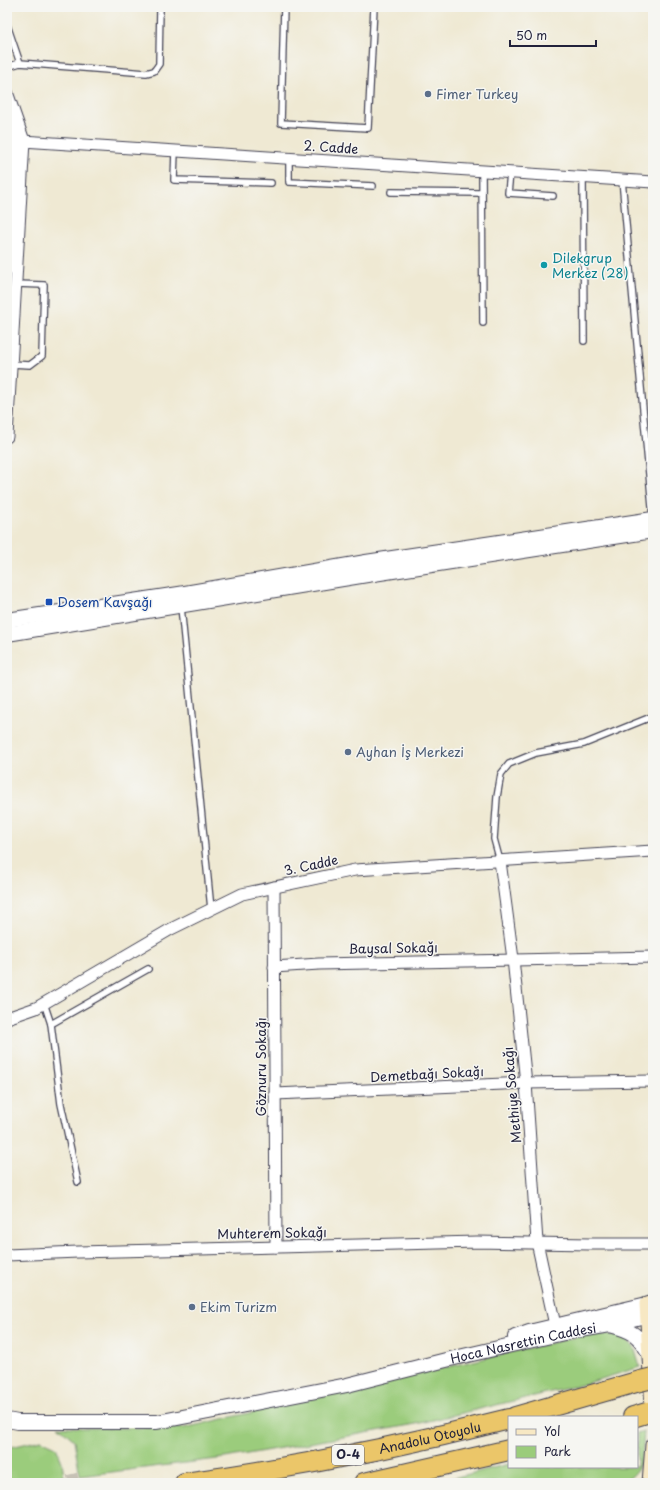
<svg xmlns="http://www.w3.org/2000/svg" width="660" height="1490" viewBox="0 0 660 1490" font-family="'Playpen Sans',sans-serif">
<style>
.green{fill:#9bcc7b;stroke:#5e775b}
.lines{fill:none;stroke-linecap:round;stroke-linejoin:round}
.minor-tunnel{stroke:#c6c1b5;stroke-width:11;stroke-dasharray:11 5.5;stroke-linecap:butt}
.service-casing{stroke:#414052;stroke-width:8}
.minor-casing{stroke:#414052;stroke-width:13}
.tertiary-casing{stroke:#414052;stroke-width:16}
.secondary-casing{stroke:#414052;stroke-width:17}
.motorway-casing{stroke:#414052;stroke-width:22}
.service{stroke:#fff;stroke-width:5.5}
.minor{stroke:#fff;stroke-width:11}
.tertiary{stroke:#fff;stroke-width:14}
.secondary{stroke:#f7e8c3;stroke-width:15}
.motorway{stroke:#ebc669;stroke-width:20}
.motorway-bridge-casing{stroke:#414052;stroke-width:22;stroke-linecap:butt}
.motorway-bridge{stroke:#ebc669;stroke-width:20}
.service-dot{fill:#5c6f8a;stroke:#f6f6f2;stroke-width:1.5}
.culture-dot{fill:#0f9aa8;stroke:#f6f6f2;stroke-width:1.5}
.transit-dot{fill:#1a4fb4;stroke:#f6f6f2;stroke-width:1.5}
.labels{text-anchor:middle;stroke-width:3;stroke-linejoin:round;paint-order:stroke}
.shield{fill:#f6f6f2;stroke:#626272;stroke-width:1}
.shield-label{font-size:12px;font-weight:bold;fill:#22223b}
.service-label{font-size:13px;fill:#4e5e75;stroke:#f6f6f2;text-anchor:start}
.street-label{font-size:13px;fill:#22223b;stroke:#f6f6f2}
.culture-label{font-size:13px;fill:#0d838f;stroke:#f6f6f2;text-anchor:start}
.transit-label{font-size:13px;fill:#164399;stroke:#f6f6f2;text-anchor:start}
</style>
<rect width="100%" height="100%" fill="#f6f6f2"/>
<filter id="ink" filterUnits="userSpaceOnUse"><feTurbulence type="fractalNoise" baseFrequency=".025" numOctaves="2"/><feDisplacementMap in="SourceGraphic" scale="8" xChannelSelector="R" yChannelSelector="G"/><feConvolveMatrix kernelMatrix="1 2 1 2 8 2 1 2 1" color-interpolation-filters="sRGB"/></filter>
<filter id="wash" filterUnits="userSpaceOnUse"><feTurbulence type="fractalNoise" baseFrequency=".012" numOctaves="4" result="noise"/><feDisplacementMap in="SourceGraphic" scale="16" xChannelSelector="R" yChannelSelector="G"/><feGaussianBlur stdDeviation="0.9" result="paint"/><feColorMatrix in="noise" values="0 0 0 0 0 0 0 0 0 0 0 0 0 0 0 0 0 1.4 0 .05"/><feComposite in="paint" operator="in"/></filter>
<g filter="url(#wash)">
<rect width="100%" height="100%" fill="#efe9d3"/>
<g class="green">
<path d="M 590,1334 L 622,1335 L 634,1347 L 640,1367 L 585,1384 L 416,1424 L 225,1458 L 80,1476 L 74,1440 L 58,1426 L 84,1428 L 184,1428 Z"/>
<path d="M 644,1431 C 642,1453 645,1475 619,1483 L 433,1483 L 509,1464 L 509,1467 L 637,1467 L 637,1433 Z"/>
<path d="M 41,1440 L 56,1447 L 62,1462 L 65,1482 L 7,1483 L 7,1448 Z"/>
</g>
</g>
<g filter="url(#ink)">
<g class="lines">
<path class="minor-tunnel" d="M 72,1474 L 74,1483"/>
<defs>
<g id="service">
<path d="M 284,7 L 281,123 L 368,128 L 374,7"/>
<path d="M 7,25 L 20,63"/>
<path d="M 7,67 L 20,63 L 146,73 L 154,71 L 159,64 L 160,7"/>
<path d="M 175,151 L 174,180 L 271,183"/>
<path d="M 289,158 L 289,182 L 373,186"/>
<path d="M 482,171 L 483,323"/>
<path d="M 510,173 L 508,193 L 553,196"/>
<path d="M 583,178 L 584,341"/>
<path d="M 622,180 L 653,518"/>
<path d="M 391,192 L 482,193"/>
<path d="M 11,364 L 30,365 L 42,356 L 44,285 L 16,284"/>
<path d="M 181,607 L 211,909"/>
<path d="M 500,861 L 494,839 L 497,797 L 501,774 L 509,764 L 536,753 L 584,744 L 651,717 L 653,718"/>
<path d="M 44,1003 L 51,1024 L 61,1104 L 78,1182"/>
<path d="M 51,1024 L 148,969"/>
</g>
<g id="minor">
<path d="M 7,92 L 24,141 L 7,437"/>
<path d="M 7,116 L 16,141 L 7,269"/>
<path d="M 7,140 L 653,182"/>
<path d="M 500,861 L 513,959 L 526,1083 L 537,1242 L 555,1325"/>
<path d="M 274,887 L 276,1247"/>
<path d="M 274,967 L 319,964 L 653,957"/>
<path d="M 7,1018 L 36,1008 L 171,929 L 242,894 L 355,870 L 653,851"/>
<path d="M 275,1094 L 526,1083 L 653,1081"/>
<path d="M 7,1255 L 78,1252 L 477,1242 L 590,1244 L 653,1244"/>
</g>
<g id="tertiary">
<path d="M 7,620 L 179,594 L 366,562 L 653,519"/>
<path d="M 7,634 L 367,575 L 653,531"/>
<path d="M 610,1325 C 633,1331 638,1334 650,1355"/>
<path d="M 515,1337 L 529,1332 L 647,1304"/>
<path id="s1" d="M 7,1420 L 18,1422 L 157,1422 L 347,1385 L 450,1359 L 564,1333 L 610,1325 L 648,1315"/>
</g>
<g id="secondary">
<path d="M 653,1302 L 647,1304 L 653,1409"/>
<path d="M 650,1483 L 653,1445"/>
</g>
<g id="motorway">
<path d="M 515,1417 L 640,1381"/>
<path d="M 633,1417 L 653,1411"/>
<path id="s2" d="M 185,1483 C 294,1468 403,1446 509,1419"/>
<path d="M 364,1483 L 509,1450"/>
</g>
</defs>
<use href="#service" class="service-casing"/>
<use href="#minor" class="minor-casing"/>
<use href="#tertiary" class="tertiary-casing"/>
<use href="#secondary" class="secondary-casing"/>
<use href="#motorway" class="motorway-casing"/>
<use href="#service" class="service"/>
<use href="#minor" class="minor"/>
<use href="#tertiary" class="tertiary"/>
<use href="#secondary" class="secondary"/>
<use href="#motorway" class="motorway"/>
<defs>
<path id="motorway-bridge" d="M 640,1381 L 653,1378"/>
</defs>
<use href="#motorway-bridge" class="motorway-bridge-casing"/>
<use href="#motorway-bridge" class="motorway-bridge"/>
</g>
</g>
<g class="service-dot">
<circle cx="428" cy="94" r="4"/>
<circle cx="348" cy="752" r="4"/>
<circle cx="192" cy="1307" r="4"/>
</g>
<circle class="culture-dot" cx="544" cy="265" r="4"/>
<rect class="transit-dot" x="45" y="598" width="8" height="8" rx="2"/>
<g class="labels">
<rect class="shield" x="332" y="1445" width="32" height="20" rx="3"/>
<g class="shield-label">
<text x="348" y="1459">O-4</text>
</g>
<g class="service-label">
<text x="436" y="99">Fimer Turkey</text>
<text x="356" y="757">Ayhan İş Merkezi</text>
<text x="200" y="1312">Ekim Turizm</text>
</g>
<g class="street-label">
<text transform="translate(331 147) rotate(4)" y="5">2. Cadde</text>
<text transform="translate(311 865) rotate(-12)" y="5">3. Cadde</text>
<text transform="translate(393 948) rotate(-1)" y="5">Baysal Sokağı</text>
<text transform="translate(261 1067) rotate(-90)" y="5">Göznuru Sokağı</text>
<text transform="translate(427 1074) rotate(-3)" y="5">Demetbağı Sokağı</text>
<text transform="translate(512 1095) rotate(-95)" y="5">Methiye Sokağı</text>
<text transform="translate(272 1233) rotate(-1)" y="5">Muhterem Sokağı</text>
<text dy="5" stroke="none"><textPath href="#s1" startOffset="525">Hoca Nasrettin Caddesi</textPath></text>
<text dy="5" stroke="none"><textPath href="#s2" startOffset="249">Anadolu Otoyolu</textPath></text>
</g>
<g class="culture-label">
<text x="552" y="263">Dilekgrup<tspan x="552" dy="15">Merkez (28)</tspan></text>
</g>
<g class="transit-label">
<text x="57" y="607">Dosem Kavşağı</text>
</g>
</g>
<rect width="660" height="1490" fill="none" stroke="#f6f6f2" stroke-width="24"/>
<rect x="508" y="1416" width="130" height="52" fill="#f6f6f2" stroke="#a1a1a9"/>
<rect x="516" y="1429" width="20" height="6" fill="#f7e8c3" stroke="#a1a1a9"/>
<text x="544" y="1436" font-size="12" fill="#22223b">Yol</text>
<rect x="516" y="1446" width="20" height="12" fill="#9bcc7b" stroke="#a1a1a9"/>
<text x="544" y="1456" font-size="12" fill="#22223b">Park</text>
<path d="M510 40v6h86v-6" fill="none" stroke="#22223b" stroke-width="2"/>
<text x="516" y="40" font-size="12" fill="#22223b" stroke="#f6f6f2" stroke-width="3" paint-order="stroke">50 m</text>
</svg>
